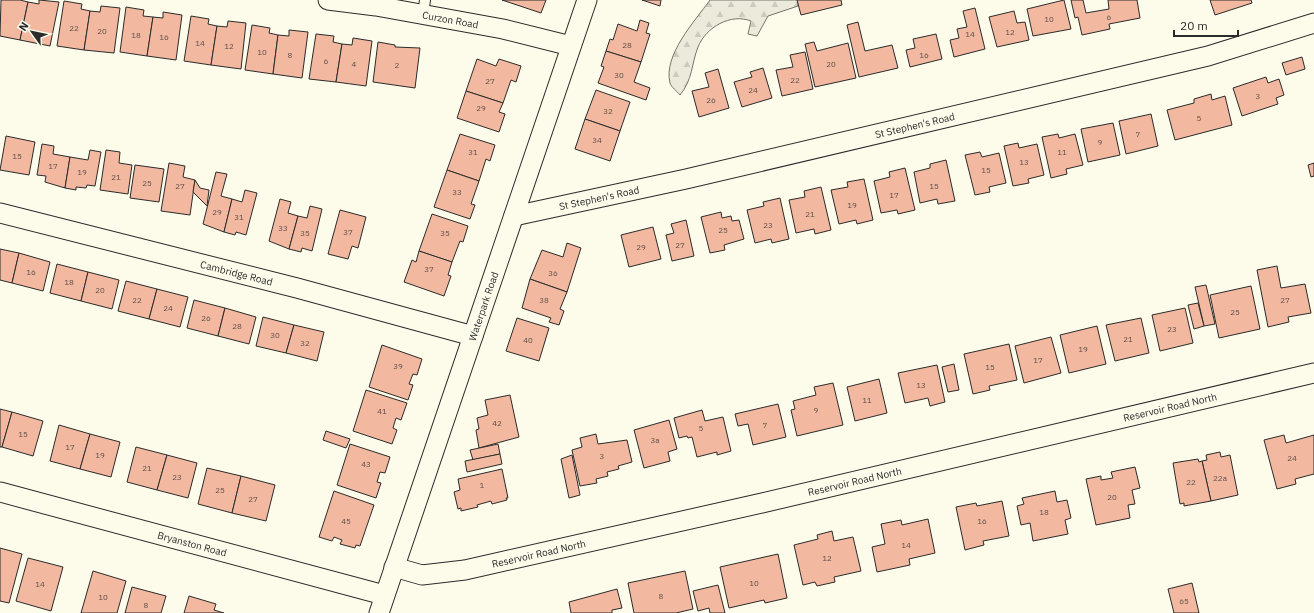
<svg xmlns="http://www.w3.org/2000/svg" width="1314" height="613" viewBox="0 0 1314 613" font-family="'IBM Plex Sans',sans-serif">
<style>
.forest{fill:url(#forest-firs);stroke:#74746e}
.building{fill:#f2b8a0;stroke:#2b2b2b}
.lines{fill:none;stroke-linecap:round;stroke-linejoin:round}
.service-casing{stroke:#2b2b2b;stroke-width:12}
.minor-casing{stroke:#2b2b2b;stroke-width:21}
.service{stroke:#fdfbea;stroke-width:10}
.minor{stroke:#fdfbea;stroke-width:19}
.labels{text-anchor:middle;stroke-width:3;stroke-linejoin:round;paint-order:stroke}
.number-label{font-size:8px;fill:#5d4e48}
.street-label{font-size:10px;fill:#2b2b2b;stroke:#fdfbea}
</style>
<defs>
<pattern id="forest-firs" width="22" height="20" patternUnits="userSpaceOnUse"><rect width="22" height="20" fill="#ecebdb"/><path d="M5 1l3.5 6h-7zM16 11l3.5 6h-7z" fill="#cbcabc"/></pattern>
</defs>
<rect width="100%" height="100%" fill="#fdfbea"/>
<path class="forest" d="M 710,0 L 799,0 L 798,6 L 768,16 L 757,36 L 748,34 L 751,21 C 731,13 706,27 698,47 C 691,65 693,79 680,95 C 677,91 671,87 670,83 C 663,55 695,21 710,0 Z"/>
<g class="building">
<path d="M 1,0 L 20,0 L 28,2 L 20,40 L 0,36 Z"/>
<path d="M 39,0 L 59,2 L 50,46 L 20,40 L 28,2 L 39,4 Z"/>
<path d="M 502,0 L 546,0 L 541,13 Z"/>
<path d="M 642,0 L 661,0 L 660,6 Z"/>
<path d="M 797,0 L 841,0 L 842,5 L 801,15 Z"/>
<path d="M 1064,0 L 1071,29 L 1033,36 L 1027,9 Z"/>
<path d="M 1071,0 L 1083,0 L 1086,13 L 1109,9 L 1108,0 L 1137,0 L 1140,18 L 1109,24 L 1110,29 L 1082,35 L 1078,17 L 1075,18 Z"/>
<path d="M 1210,0 L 1251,0 L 1252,3 L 1215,15 Z"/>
<path d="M 64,1 L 82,4 L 81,9 L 90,11 L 84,50 L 57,46 Z"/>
<path d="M 101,6 L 120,8 L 114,53 L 84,50 L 90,11 L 100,12 Z"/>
<path d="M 126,7 L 144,10 L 143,16 L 153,17 L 147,56 L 120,52 Z"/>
<path d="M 975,8 L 985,49 L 954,57 L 950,40 L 959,38 L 957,29 L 967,27 L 963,11 Z"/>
<path d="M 1014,11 L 1017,23 L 1025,22 L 1029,40 L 997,47 L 989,17 Z"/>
<path d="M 163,12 L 182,15 L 176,60 L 147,56 L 153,17 L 163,18 Z"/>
<path d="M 191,16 L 209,19 L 208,24 L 217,26 L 211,65 L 184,61 Z"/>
<path d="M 640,20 L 649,23 L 646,33 L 650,34 L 641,62 L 606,51 L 610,39 L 613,40 L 618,24 L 637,31 Z"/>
<path d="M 228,21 L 246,23 L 241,69 L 211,65 L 217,26 L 227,27 Z"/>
<path d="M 858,22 L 865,51 L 892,45 L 898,68 L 859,77 L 847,25 Z"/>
<path d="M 252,25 L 270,28 L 269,33 L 278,35 L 273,74 L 245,70 Z"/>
<path d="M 289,30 L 308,32 L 302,78 L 273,74 L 278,35 L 289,36 Z"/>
<path d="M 316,34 L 334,36 L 333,42 L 342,44 L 336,82 L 309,79 Z"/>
<path d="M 936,34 L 942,59 L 910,67 L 906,50 L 915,48 L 913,39 Z"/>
<path d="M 353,38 L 372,41 L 366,86 L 336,82 L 342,44 L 352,45 Z"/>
<path d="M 378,42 L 395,45 L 395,47 L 420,48 L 415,88 L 373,82 Z"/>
<path d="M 814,42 L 817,51 L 848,43 L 856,78 L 815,87 L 805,44 Z"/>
<path d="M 606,51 L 641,62 L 634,82 L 650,88 L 646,100 L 598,83 L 604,67 L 601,66 Z"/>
<path d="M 805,52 L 813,89 L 782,96 L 776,70 L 793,67 L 790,55 Z"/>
<path d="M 1302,57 L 1305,69 L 1286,75 L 1282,63 Z"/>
<path d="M 477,59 L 496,66 L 499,59 L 521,66 L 516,82 L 511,80 L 503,103 L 466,91 Z"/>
<path d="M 763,68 L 772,98 L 742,107 L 734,82 L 752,77 L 750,72 Z"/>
<path d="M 718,69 L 729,108 L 699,117 L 692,91 L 709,87 L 705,73 Z"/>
<path d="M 1266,77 L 1268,83 L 1279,79 L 1284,95 L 1276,98 L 1278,104 L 1242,116 L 1233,88 Z"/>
<path d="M 596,90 L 630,102 L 620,131 L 585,119 Z"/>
<path d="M 466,91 L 503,103 L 499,112 L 505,114 L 499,132 L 457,118 Z"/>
<path d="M 1211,94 L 1212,100 L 1225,96 L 1232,125 L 1175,140 L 1167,110 L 1194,103 L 1194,99 Z"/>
<path d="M 1151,114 L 1158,146 L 1126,154 L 1119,121 Z"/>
<path d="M 585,119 L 620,131 L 610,161 L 575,149 Z"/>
<path d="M 1113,123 L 1120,155 L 1088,162 L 1081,129 Z"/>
<path d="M 460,134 L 495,145 L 490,161 L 486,159 L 479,181 L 447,170 Z"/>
<path d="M 1058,134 L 1059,138 L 1075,134 L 1083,165 L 1066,169 L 1067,174 L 1051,178 L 1042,137 Z"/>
<path d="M 6,136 L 35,142 L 29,175 L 0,170 Z"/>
<path d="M 1018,143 L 1019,148 L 1037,144 L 1044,175 L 1028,179 L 1029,183 L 1013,186 L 1004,146 Z"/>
<path d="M 42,144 L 54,146 L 53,154 L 70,157 L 65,188 L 45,182 L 46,176 L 37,175 Z"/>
<path d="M 90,150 L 101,152 L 95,186 L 87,185 L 86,188 L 76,187 L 76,190 L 65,188 L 70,157 L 88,160 Z"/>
<path d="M 106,150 L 120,152 L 119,163 L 132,165 L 128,194 L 100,190 Z"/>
<path d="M 980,152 L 982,157 L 999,153 L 1006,183 L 989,187 L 990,192 L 975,195 L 965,155 Z"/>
<path d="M 946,160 L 955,201 L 938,204 L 937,199 L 920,203 L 914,172 L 930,168 L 930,164 Z"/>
<path d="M 169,163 L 185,166 L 183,177 L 195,180 L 190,215 L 161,211 Z"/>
<path d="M 1314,163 L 1314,176 L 1311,177 L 1308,165 Z"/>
<path d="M 135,165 L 164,169 L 159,202 L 130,198 Z"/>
<path d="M 905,168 L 915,210 L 898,214 L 897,210 L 881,213 L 874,181 L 890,177 L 889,172 Z"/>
<path d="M 447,170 L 479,181 L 471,204 L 475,205 L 470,219 L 434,207 Z"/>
<path d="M 216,172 L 227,174 L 221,196 L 232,199 L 224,232 L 203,224 Z"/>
<path d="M 864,179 L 873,220 L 857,224 L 856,220 L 839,224 L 831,190 L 848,187 L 847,182 Z"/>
<path d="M 195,180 L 200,188 L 209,190 L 207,206 L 193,192 Z"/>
<path d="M 821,187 L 831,230 L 815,234 L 814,229 L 796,233 L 789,200 L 805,197 L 804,191 Z"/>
<path d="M 245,190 L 257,193 L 246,235 L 236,232 L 235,235 L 224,232 L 232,199 L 242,202 Z"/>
<path d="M 780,198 L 789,239 L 772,243 L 771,239 L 755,243 L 747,210 L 764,206 L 763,202 Z"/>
<path d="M 280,199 L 291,202 L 288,213 L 298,216 L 289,249 L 269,241 Z"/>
<path d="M 310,206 L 322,209 L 312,251 L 302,248 L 301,252 L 289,249 L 298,216 L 307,218 Z"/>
<path d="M 340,210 L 366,217 L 358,248 L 352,246 L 348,259 L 328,254 Z"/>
<path d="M 721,212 L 722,218 L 731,216 L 732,221 L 739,220 L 744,239 L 724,245 L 725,250 L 710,253 L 701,217 Z"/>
<path d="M 432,214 L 468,226 L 463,242 L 460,241 L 452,262 L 419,251 Z"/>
<path d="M 686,220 L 694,256 L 672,261 L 666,235 L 674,233 L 671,224 Z"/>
<path d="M 653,227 L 661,259 L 629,267 L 621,235 Z"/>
<path d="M 567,243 L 581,248 L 567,292 L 530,279 L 542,250 L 563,257 Z"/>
<path d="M 0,249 L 19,253 L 12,283 L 0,280 Z"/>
<path d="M 419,251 L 452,262 L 448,275 L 451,276 L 444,296 L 404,282 L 412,260 L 416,262 Z"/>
<path d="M 19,253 L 50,262 L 43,291 L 12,283 Z"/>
<path d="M 57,264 L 88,272 L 81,301 L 50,293 Z"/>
<path d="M 1277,266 L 1281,288 L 1305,284 L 1311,313 L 1288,317 L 1289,322 L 1268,327 L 1257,270 Z"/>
<path d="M 88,272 L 119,280 L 112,309 L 81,301 Z"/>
<path d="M 530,279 L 567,292 L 560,309 L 564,311 L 559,325 L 549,322 L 551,318 L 522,308 Z"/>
<path d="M 126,281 L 157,289 L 149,319 L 118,311 Z"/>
<path d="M 1206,285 L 1215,324 L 1204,326 L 1195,287 Z"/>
<path d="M 1251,286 L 1260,329 L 1219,338 L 1210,295 Z"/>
<path d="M 157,289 L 188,297 L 180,327 L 149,319 Z"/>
<path d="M 194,300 L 225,308 L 218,336 L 187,328 Z"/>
<path d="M 1198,303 L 1204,326 L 1194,329 L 1188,305 Z"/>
<path d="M 225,308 L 256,317 L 249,344 L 218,336 Z"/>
<path d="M 1185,308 L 1193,343 L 1160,351 L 1152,315 Z"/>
<path d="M 263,317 L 294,325 L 286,353 L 256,346 Z"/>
<path d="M 517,318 L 549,328 L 539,361 L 506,351 Z"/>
<path d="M 1141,318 L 1149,353 L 1115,361 L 1106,325 Z"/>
<path d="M 294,325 L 324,332 L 317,361 L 286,353 Z"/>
<path d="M 1097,326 L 1106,364 L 1069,373 L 1060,335 Z"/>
<path d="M 1051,337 L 1061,373 L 1024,383 L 1015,346 Z"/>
<path d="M 1009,344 L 1017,380 L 989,386 L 990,390 L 973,394 L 964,354 Z"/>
<path d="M 382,345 L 422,359 L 417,375 L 413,374 L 409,384 L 413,385 L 408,400 L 369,387 Z"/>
<path d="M 954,364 L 959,390 L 948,392 L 942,367 Z"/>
<path d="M 937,365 L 945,402 L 930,406 L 928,398 L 905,403 L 898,373 Z"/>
<path d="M 879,379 L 887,413 L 855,421 L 847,387 Z"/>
<path d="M 833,383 L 843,425 L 797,436 L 791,410 L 795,409 L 793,401 L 816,395 L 814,387 Z"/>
<path d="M 366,390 L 407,403 L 401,420 L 396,418 L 393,428 L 397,430 L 392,444 L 353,431 Z"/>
<path d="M 510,395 L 519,437 L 479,448 L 476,430 L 479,429 L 477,418 L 488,415 L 485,400 Z"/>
<path d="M 778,404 L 786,437 L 753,445 L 748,424 L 738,426 L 735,414 Z"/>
<path d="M 0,409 L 12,412 L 2,447 L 0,447 Z"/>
<path d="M 702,410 L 705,421 L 723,417 L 731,451 L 717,455 L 717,452 L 697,457 L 692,437 L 688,438 L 687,436 L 679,438 L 674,418 Z"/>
<path d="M 12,412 L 43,421 L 33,456 L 2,447 Z"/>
<path d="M 669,420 L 677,449 L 668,452 L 670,461 L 644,468 L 634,430 Z"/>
<path d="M 59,425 L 90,434 L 80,469 L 50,461 Z"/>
<path d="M 326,431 L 350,439 L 346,448 L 323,440 Z"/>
<path d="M 90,434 L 120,442 L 111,477 L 80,469 Z"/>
<path d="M 596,434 L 598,444 L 627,440 L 632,462 L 618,466 L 619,469 L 607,472 L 608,476 L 596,479 L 597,483 L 580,486 L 572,450 L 582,447 L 580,438 Z"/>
<path d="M 1284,435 L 1286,443 L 1314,435 L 1314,474 L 1295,479 L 1296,484 L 1277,489 L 1264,440 Z"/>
<path d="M 350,444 L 390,457 L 385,473 L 380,472 L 377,482 L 381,483 L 376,498 L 337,485 Z"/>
<path d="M 498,444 L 500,454 L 473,460 L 470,450 Z"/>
<path d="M 136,447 L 167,455 L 157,490 L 127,482 Z"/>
<path d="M 1220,452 L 1221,457 L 1230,455 L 1238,495 L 1211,501 L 1202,461 L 1207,460 L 1206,455 Z"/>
<path d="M 500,454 L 502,464 L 467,472 L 465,461 Z"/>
<path d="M 167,455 L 197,463 L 188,498 L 157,490 Z"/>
<path d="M 572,455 L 580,495 L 569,498 L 561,459 Z"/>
<path d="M 1198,459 L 1199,462 L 1202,461 L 1211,501 L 1184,506 L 1184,503 L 1180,504 L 1173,463 Z"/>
<path d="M 1135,467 L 1140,488 L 1132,490 L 1135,504 L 1128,505 L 1130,518 L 1096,525 L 1086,479 L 1101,476 L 1101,480 L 1113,478 L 1111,472 Z"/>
<path d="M 207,468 L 241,476 L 232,513 L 198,504 Z"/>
<path d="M 502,469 L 508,498 L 506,498 L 507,500 L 492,504 L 491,501 L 477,505 L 478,507 L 461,511 L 461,508 L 458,509 L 454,492 L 460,490 L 458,479 Z"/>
<path d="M 241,476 L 275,485 L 266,521 L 232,513 Z"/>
<path d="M 334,491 L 374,505 L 360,546 L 356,545 L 355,548 L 340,544 L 342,540 L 334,537 L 332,541 L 319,537 Z"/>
<path d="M 1055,491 L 1057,502 L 1067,500 L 1071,518 L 1065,520 L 1068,534 L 1033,541 L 1030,523 L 1021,525 L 1017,506 L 1024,504 L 1022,498 Z"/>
<path d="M 1002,501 L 1009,536 L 983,541 L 984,545 L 965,550 L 956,507 L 976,503 L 977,506 Z"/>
<path d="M 928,519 L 935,553 L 909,559 L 910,565 L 877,572 L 872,547 L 885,544 L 881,524 L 901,520 L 902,525 Z"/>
<path d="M 832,531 L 834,541 L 853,537 L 861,571 L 834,577 L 835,582 L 817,586 L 815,582 L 803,585 L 794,545 L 818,539 L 817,535 Z"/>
<path d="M 0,548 L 22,554 L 9,603 L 0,601 Z"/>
<path d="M 778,554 L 787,598 L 765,603 L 764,600 L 729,608 L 720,567 Z"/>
<path d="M 28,558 L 63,567 L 51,611 L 16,601 Z"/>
<path d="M 93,571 L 126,581 L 117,613 L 81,613 Z"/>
<path d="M 685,571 L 693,609 L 676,613 L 634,613 L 628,583 Z"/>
<path d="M 1192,583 L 1199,613 L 1174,613 L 1168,589 Z"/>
<path d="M 718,585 L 725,613 L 710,613 L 709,608 L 698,611 L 693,591 Z"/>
<path d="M 132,587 L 166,596 L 161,613 L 125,613 Z"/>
<path d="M 617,589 L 622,608 L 612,610 L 612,613 L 571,613 L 569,602 Z"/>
<path d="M 189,596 L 216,604 L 214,610 L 224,613 L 184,613 Z"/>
</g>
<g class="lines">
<defs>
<path id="service" d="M 423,14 L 425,0"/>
<g id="minor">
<path id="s1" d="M 328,0 L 376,6 L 503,29 L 571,46"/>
<path id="s2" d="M 0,213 L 297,288 L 473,336"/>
<path id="s3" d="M 514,216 L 686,179 L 1208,56 L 1314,23"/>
<path id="s4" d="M 0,492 L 384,595"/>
<path id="s5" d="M 394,567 L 422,575 L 465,570 L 762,503 L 1314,373"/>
<path id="s6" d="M 379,613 L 587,0"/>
</g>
</defs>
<use href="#service" class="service-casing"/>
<use href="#minor" class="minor-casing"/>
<use href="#service" class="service"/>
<use href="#minor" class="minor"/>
</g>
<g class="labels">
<g class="number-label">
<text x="1109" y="20">6</text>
<text x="1049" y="22">10</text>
<text x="74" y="31">22</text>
<text x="102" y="34">20</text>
<text x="1010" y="35">12</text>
<text x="970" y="37">14</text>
<text x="136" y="38">18</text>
<text x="164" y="40">16</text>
<text x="200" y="46">14</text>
<text x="627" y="48">28</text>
<text x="229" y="49">12</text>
<text x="262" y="55">10</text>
<text x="290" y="58">8</text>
<text x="924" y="58">16</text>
<text x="326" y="64">6</text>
<text x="354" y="67">4</text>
<text x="831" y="67">20</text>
<text x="397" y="68">2</text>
<text x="619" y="78">30</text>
<text x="795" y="83">22</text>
<text x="490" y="84">27</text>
<text x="753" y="93">24</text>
<text x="1258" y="99">3</text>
<text x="711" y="103">26</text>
<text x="481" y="111">29</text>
<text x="608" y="114">32</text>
<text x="1199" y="121">5</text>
<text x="1138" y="137">7</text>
<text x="597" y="143">34</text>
<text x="1100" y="145">9</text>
<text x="473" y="155">31</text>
<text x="1062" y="155">11</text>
<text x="17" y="159">15</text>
<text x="1024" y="165">13</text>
<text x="53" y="169">17</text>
<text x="986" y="173">15</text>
<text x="82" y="175">19</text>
<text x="116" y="180">21</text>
<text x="147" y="186">25</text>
<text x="180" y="189">27</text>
<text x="934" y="189">15</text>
<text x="457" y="195">33</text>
<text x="894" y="198">17</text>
<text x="852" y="208">19</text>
<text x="217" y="215">29</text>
<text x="810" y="217">21</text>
<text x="239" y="220">31</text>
<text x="768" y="228">23</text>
<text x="283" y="231">33</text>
<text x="723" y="233">25</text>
<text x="348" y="235">37</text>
<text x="305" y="236">35</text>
<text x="445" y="236">35</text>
<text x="680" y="248">27</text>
<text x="641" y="250">29</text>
<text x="429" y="272">37</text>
<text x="31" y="275">16</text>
<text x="553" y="276">36</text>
<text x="69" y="285">18</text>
<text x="100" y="293">20</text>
<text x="137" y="303">22</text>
<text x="544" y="303">38</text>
<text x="1285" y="303">27</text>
<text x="168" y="311">24</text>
<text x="1235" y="315">25</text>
<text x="206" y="321">26</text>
<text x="237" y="329">28</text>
<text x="1172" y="332">23</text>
<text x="275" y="338">30</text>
<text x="1128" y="342">21</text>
<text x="528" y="343">40</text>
<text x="305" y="346">32</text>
<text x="1083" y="352">19</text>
<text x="1038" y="363">17</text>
<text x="398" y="369">39</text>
<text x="990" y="370">15</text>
<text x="921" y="388">13</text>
<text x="867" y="403">11</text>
<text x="816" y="413">9</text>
<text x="382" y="414">41</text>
<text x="497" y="426">42</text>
<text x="765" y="428">7</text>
<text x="701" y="431">5</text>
<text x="23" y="437">15</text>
<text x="655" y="443">3a</text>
<text x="70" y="450">17</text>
<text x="100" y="458">19</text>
<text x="602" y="459">3</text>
<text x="1292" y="461">24</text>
<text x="366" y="467">43</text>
<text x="147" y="471">21</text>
<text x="177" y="480">23</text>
<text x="1220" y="481">22a</text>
<text x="1191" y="485">22</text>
<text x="482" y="488">1</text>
<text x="220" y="493">25</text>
<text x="1112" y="500">20</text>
<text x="253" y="502">27</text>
<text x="1044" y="515">18</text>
<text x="346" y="524">45</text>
<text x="982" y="524">16</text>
<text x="906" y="548">14</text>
<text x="827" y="561">12</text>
<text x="754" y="586">10</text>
<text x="40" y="587">14</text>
<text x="661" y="599">8</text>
<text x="103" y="600">10</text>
<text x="1184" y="604">65</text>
<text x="146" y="608">8</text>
</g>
<g class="street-label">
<text dy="4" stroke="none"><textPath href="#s1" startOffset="124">Curzon Road</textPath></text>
<text dy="4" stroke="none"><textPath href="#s3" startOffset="411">St Stephen's Road</textPath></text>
<text dy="4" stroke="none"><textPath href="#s3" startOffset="87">St Stephen's Road</textPath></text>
<text dy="4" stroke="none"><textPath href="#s2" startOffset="244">Cambridge Road</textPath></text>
<text dy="4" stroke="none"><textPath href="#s6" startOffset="324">Waterpark Road</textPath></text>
<text dy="4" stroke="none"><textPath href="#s5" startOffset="796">Reservoir Road North</textPath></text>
<text dy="4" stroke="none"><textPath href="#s5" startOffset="472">Reservoir Road North</textPath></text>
<text dy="4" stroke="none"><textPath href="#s4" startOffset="199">Bryanston Road</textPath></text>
<text dy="4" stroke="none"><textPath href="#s5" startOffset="148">Reservoir Road North</textPath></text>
</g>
</g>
<g transform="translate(32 32) rotate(303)" stroke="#fdfbea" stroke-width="3" paint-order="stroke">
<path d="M0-3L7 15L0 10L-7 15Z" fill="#2b2b2b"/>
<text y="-6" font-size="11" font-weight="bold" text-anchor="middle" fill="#2b2b2b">N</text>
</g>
<path d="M1174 30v6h64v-6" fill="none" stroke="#2b2b2b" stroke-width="2"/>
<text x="1180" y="30" font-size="12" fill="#2b2b2b" stroke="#fdfbea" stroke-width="3" paint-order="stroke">20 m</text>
</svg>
